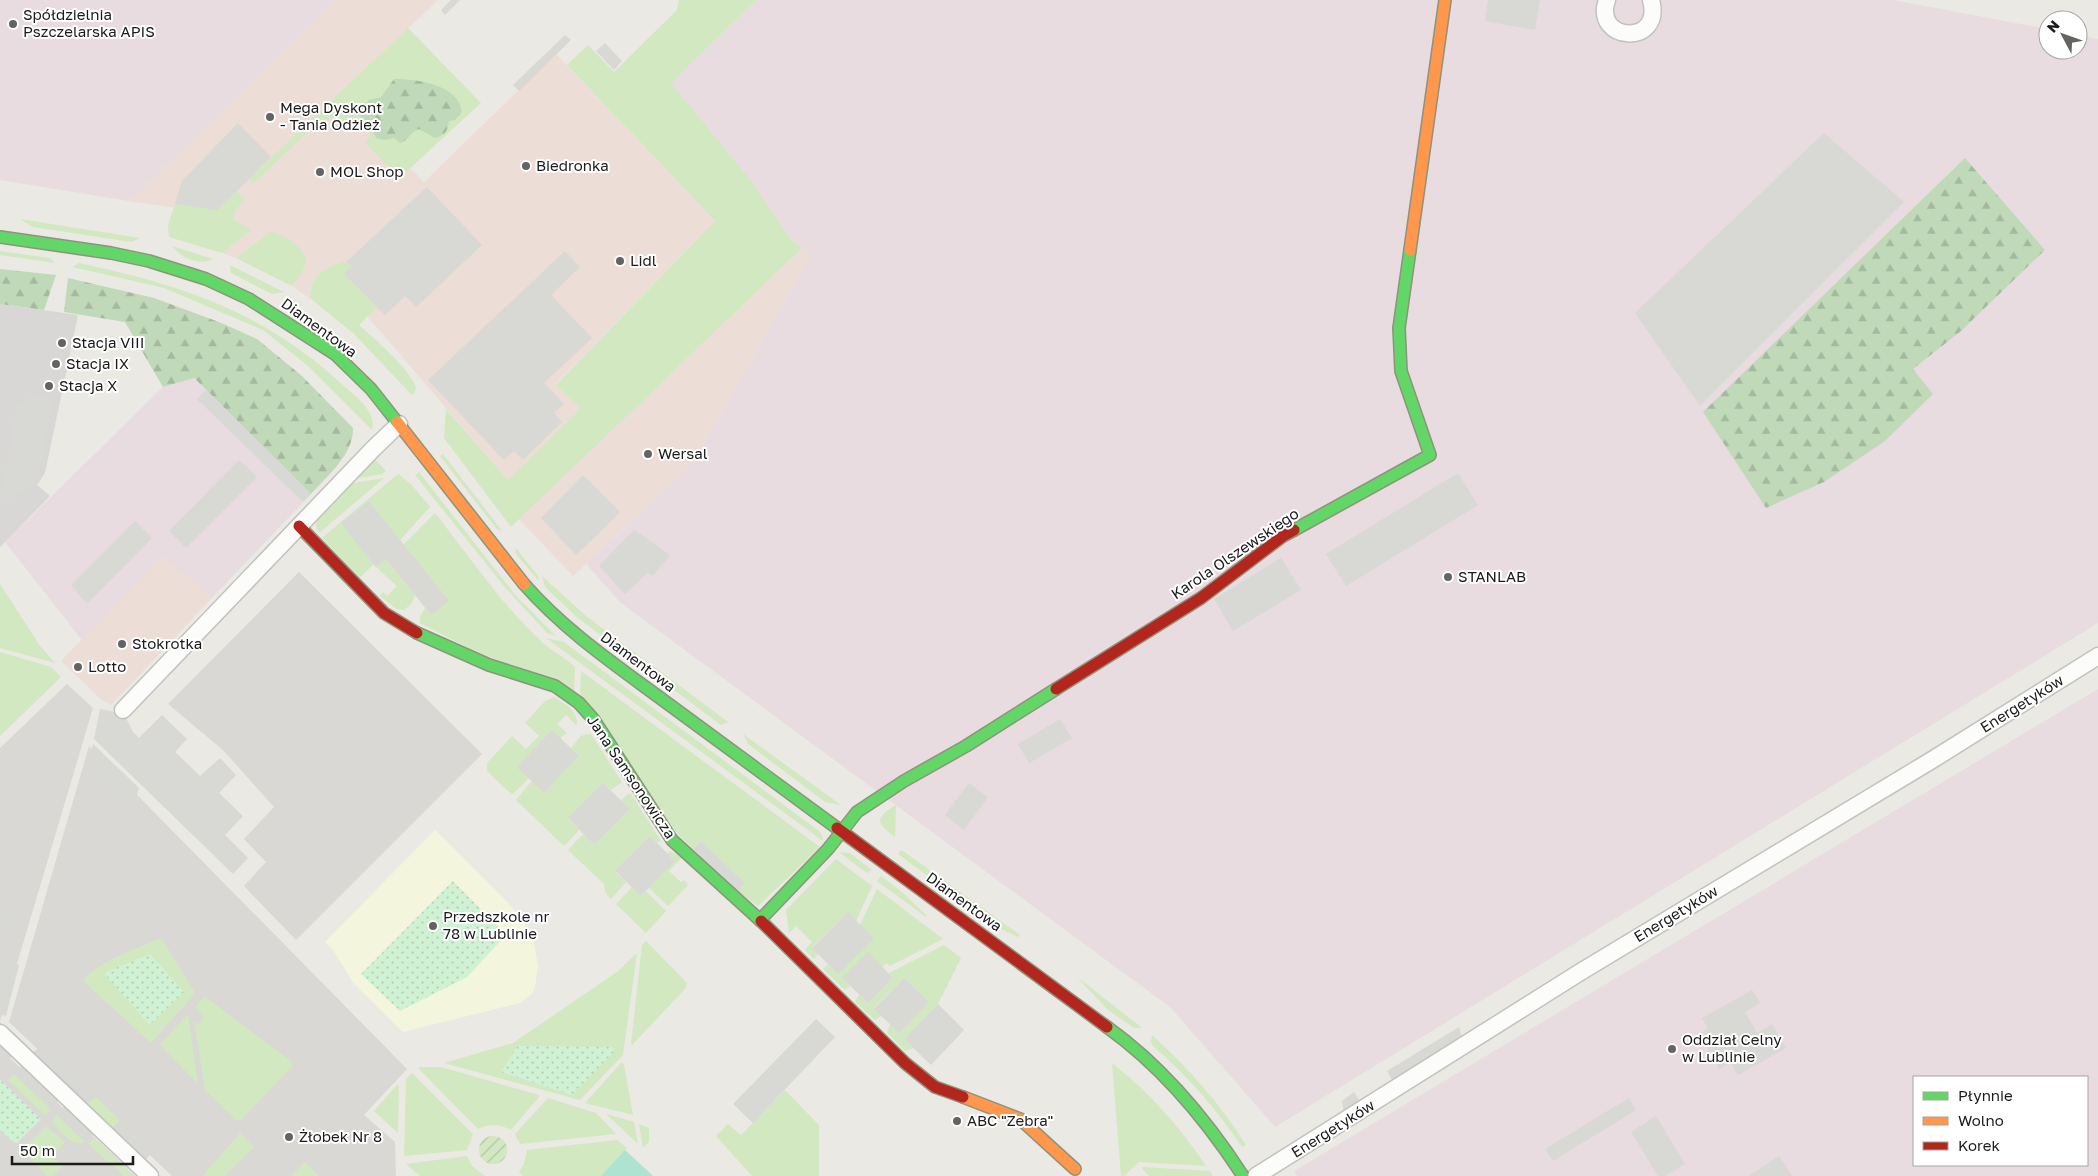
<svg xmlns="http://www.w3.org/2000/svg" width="2098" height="1176" viewBox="0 0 2098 1176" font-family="'Golos Text',sans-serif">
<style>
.residential{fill:#d9d8d5}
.commercial{fill:#ecddd7}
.industrial{fill:#e8dce1;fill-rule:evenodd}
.education{fill:#f3f5dc}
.religious{fill:#d8d7d5}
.grass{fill:#d2e8c1}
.forest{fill:url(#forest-firs)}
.park{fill:url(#park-dots)}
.garden{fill:url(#garden-furrows)}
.pitch{fill:#aee2d1}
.parking{fill:#d8d8d5}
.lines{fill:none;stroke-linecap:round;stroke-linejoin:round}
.street-casing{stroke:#c2c2bf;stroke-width:19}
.fast-casing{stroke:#8e937c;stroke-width:14}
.slow-casing{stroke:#8e937c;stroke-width:14}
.jam-casing{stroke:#8e937c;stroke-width:14}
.street{stroke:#fcfcfb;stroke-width:16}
.fast{stroke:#63d668;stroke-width:11}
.slow{stroke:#ff974d;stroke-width:11}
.jam{stroke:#b3261e;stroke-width:11}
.poi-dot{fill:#636361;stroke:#fff;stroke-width:2}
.labels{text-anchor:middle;stroke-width:4;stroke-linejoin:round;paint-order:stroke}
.poi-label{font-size:15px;fill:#1b1b1b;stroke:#fff;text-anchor:start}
.street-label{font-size:15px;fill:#1b1b1b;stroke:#fff}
</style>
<defs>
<pattern id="forest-firs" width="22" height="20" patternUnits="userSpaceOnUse" patternTransform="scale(1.25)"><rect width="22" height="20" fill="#c0d9b8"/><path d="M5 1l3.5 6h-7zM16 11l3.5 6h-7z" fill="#a4ba9e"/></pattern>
<pattern id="park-dots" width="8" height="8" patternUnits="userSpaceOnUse" patternTransform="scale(1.25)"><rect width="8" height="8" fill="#d0f1d4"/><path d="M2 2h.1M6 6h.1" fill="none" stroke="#b2ceb5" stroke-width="1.8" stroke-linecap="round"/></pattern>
<pattern id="garden-furrows" width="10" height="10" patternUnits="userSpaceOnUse" patternTransform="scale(1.25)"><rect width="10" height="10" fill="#d2e8c1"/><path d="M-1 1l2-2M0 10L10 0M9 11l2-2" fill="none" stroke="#b4c6a5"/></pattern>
</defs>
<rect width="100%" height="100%" fill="#eae9e3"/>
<g class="residential">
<path d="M 299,572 L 482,754 L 296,940 L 244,886 L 266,862 L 244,839 L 274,807 L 223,750 L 168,704 Z"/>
<path d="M 67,684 L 93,708 L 0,1021 L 0,748 Z"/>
<path d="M 89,746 L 407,1069 L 364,1115 L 395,1142 L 396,1176 L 172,1176 L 9,1022 Z"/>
<path d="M 0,1022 L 24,1043 L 10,1058 L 135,1176 L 0,1176 Z"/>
</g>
<g class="commercial">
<path d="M 336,0 L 438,0 L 325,107 L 353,118 L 371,136 L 365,143 L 393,171 L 398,173 L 411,169 L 424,182 L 556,54 L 715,221 L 556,384 L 580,409 L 508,480 L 330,273 L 339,262 L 322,272 L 315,279 L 310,288 L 311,299 L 292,286 L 306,265 L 267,234 L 236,258 L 222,253 L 251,230 L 246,226 L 232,220 L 236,209 L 217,214 L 129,201 Z"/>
<path d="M 802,248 L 811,256 L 692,465 L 573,576 L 519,519 Z"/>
<path d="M 162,556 L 187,579 L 188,574 L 212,598 L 111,705 L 102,700 L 61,661 Z"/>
</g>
<g class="industrial">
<path d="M 0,0 L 336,0 L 129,201 L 0,180 Z"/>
<path d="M 756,0 L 1893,0 L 2048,29 L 2048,50 L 2078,50 L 2078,35 L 2098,39 L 2098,623 L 1275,1127 L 1170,1007 L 621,603 L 586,564 L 692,465 L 811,256 L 789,237 L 671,83 Z"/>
<path d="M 193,378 L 311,494 L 212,598 L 188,575 L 187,579 L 162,556 L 82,640 L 5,542 L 163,387 Z"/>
<path d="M 2098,689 L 2098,1176 L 1297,1176 L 1294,1171 ZM 1914,1077 L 2087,1077 L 2087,1165 L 1914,1165 Z"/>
</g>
<path class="education" d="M 435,830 L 508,903 L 521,918 L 533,938 L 538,966 L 535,987 L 532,994 L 520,1003 L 403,1032 L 354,984 L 333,950 L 325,942 Z"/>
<path class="religious" d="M 0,304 L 78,315 L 45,473 L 37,485 L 50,496 L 0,547 Z"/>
<g class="grass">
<path d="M 679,0 L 756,0 L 671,83 L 752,182 L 789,237 L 802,248 L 511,527 L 444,438 L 446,409 L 508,480 L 580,409 L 556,385 L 715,221 L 567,65 L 588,45 L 614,72 L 677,10 Z"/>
<path d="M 408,28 L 481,103 L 407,171 L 398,173 L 390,168 L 365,143 L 371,136 L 353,118 L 346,124 L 331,118 L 318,122 L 254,183 L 249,179 Z"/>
<path d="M 236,191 L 245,200 L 236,209 L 233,220 L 246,226 L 251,230 L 222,253 L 169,237 L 168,225 L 175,204 L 217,210 Z"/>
<path d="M 20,219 L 140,238 L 131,242 L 33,227 Z"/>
<path d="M 270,232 C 281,232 306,249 306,261 C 306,269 296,280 292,286 L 236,258 Z"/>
<path d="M 172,246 L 213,259 C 200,266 180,258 172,246 Z"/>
<path d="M 0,251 L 50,258 L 55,263 L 0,255 Z"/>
<path d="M 342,261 L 352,266 L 344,274 L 377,307 L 359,325 C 372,337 414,372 416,389 L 412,395 L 354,334 L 311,299 C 307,278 326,268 342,261 Z"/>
<path d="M 79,263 C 183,285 263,312 343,385 C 355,396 377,411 372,430 L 308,366 L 263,330 L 164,288 L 72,267 Z"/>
<path d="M 230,265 L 284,292 L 272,294 L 231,273 Z"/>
<path d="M 443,454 L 502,531 L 497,529 L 440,456 Z"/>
<path d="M 374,458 L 386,471 L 382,474 L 353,479 Z"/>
<path d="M 419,472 L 516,596 L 556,636 L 547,633 L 503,585 L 415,475 Z"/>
<path d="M 398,474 L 412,485 L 430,507 L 400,540 L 369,501 L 342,523 L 374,564 L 360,577 L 322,538 Z"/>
<path d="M 384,478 L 319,533 L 316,526 L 318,517 L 349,484 Z"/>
<path d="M 435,513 C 469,556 501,604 541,641 C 551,651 565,657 575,667 L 574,692 L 469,648 L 420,623 L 420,617 L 425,608 L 431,615 L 404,544 Z"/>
<path d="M 515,547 L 538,576 L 539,581 L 516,554 Z"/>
<path d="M 386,559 L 415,595 L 412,603 L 404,610 L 397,609 L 380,596 L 383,592 L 387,596 L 397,586 L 376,567 Z"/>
<path d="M 542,576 L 586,616 L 728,722 L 721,725 L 578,618 L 545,587 Z"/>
<path d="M 0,584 L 40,646 L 55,663 L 0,648 Z"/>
<path d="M 546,638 L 564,642 L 819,831 L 822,835 L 823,841 Z"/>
<path d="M 0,652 L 51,667 L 61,677 L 0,736 Z"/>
<path d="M 581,671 L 820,847 L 758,906 L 738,891 L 745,883 L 701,841 L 693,849 L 674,830 L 580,695 Z"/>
<path d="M 554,697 C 564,704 577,709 577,724 L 576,725 L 566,715 L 557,724 L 567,733 L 560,738 L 552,730 L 518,767 L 529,778 L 512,795 L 487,771 L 487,763 L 512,736 L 526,749 L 539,736 L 525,723 L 545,701 Z"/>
<path d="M 587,734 L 591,734 L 622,782 L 611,790 L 604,783 L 568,819 L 579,830 L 564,846 L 516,800 L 532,781 L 544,793 L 579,756 L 571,748 L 581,736 Z"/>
<path d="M 743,734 L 841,805 L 825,802 L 748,744 Z"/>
<path d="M 628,794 L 631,794 L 661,841 L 657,843 L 650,836 L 615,872 L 626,882 L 611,899 L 606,894 L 604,884 L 568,850 L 583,834 L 594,845 L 630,809 L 621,800 Z"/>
<path d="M 896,805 L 895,837 C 877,824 873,818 896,805 Z"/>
<path d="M 669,851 L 682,857 L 669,871 L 681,882 L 684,880 L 688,885 L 668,906 L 649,888 L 675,861 L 668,854 Z"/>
<path d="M 900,851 L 903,851 L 1020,935 L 1018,937 L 995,926 L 898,854 Z"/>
<path d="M 839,852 L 850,853 L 872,870 L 867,873 Z"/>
<path d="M 836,859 L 872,886 L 856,921 L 847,913 L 812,947 L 818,954 L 814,959 L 805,950 L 812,942 L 796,926 L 789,933 L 786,910 Z"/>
<path d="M 881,876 L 903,893 L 927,916 L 926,917 L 877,881 Z"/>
<path d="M 632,887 L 641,896 L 646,891 L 666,911 L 646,933 L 616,904 Z"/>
<path d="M 877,889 L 943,939 L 890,966 L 887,963 L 882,967 L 868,953 L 843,979 L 850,986 L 845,990 L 823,969 L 828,964 L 838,974 L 873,939 L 860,925 Z"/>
<path d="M 158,939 L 163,941 L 195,992 L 194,995 L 151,1043 L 84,982 C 87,965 142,947 158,939 Z"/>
<path d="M 646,941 L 687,983 L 685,989 L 632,1045 L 631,1044 L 642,945 Z"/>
<path d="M 944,945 L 961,958 L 938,1004 L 904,1039 L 913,1048 L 905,1051 L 887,1032 L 890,1025 L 899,1033 L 929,1002 L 904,978 L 874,1008 L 881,1016 L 875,1020 L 855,1002 L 859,995 L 868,1003 L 893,978 L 889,973 Z"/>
<path d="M 637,953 L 623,1055 L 580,1100 L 444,1063 L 513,1043 L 617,972 Z"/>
<path d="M 1077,977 L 1142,1028 L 1134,1028 L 1108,1010 Z"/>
<path d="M 204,996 L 292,1062 L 292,1067 L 241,1120 L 236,1120 L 205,1090 L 194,1021 L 198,1024 L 204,1018 L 195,1007 Z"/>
<path d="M 188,1014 L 198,1084 L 161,1046 L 161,1043 Z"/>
<path d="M 1152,1035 C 1188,1068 1220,1103 1246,1145 L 1242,1147 C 1217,1110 1188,1076 1154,1047 L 1151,1042 Z"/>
<path d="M 622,1062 L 624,1064 L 633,1115 L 585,1103 Z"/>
<path d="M 1112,1063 C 1149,1092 1180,1127 1206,1166 L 1139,1162 L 1124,1176 L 1121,1176 Z"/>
<path d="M 419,1067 L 441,1067 L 539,1095 L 539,1097 L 511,1130 C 499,1124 490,1123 478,1129 L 419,1069 Z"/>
<path d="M 412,1073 L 473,1134 L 467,1150 L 404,1156 L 406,1079 Z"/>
<path d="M 14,1074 L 51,1109 L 46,1114 L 43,1114 L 8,1080 Z"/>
<path d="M 397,1085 L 399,1086 L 398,1133 L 374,1111 Z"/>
<path d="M 785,1090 L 819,1125 L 819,1176 L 752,1176 L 716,1136 L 728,1124 L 741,1135 Z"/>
<path d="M 96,1097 L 120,1120 L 113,1128 L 87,1104 Z"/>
<path d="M 548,1098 L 596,1113 L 616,1134 L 520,1144 L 515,1134 Z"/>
<path d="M 606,1114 L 634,1122 L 638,1144 Z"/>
<path d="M 57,1115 L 85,1142 C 72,1148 60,1131 52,1122 Z"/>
<path d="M 639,1124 L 649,1128 L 649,1142 L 643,1148 Z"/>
<path d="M 46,1126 L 65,1142 L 52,1156 L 63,1166 L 53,1176 L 47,1176 L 29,1157 L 27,1144 Z"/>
<path d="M 240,1133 L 254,1147 L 225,1176 L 204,1176 L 203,1175 Z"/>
<path d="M 94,1138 L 134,1176 L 124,1176 L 88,1144 Z"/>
<path d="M 617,1140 L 627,1148 L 601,1176 L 523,1176 L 519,1172 L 524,1164 L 527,1150 Z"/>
<path d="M 467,1156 L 472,1166 L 485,1176 L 420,1176 L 406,1164 Z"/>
<path d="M 304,1163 L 306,1163 L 319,1176 L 291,1176 Z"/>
<path d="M 1143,1167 L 1210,1171 L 1213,1176 L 1149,1176 L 1142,1169 Z"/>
</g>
<g class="forest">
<path d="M 394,79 C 417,79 458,84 462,112 L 455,120 L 449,121 C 448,131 445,135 435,138 L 419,129 C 410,132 409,140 400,143 L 394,138 L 384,140 L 376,138 L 368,122 L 360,117 L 357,112 L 369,100 L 381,97 Z"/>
<path d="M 1965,158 L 2045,250 L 1961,331 L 1913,369 L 1933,394 L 1885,441 L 1824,482 L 1766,508 L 1703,412 Z"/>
<path d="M 0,269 L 56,275 L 44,310 L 0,304 Z"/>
<path d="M 68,278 L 154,298 L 219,322 L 257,339 L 302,376 L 353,428 C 354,454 327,476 311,494 L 194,378 L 163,387 L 125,322 L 64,312 Z"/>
</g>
<g class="park">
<path d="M 453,881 L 506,935 L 467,977 L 400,1011 L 361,974 Z"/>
<path d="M 150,954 L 184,992 L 150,1025 L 105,975 L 106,972 Z"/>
<path d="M 517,1046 L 613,1047 L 614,1052 L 572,1095 L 501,1072 Z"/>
<path d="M 0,1079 L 41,1119 L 17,1143 L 13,1142 L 0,1130 Z"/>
</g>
<circle class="garden" cx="493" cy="1150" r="14"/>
<path class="pitch" d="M 625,1150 L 653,1176 L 601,1176 Z"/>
<g class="parking">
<path d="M 451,0 L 460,0 L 445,15 L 441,10 Z"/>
<path d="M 1488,0 L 1540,0 L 1535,30 L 1485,21 Z"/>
<path d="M 565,35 L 571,40 L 519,91 L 513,85 Z"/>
<path d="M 605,43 L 622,61 L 614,70 L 596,51 Z"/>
<path d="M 238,123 L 271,157 L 217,210 L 175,204 L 182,181 Z"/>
<path d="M 1824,133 L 1904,202 L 1700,406 L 1635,313 Z"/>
<path d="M 427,187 L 482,245 L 416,307 L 405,296 L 385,315 L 344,274 L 352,266 L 346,262 Z"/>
<path d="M 565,251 L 580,267 L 551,295 L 592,338 L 544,383 L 564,404 L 554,413 L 562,422 L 523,460 L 514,451 L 504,460 L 428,380 Z"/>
<path d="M 206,390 L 311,494 L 303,502 L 197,399 Z"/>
<path d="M 42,394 L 53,402 L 37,484 L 16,492 L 8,501 L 11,504 L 9,507 L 0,498 L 18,404 Z"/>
<path d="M 239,460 L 257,477 L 186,548 L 169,531 Z"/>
<path d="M 1458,473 L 1478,505 L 1346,586 L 1326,554 Z"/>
<path d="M 583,475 L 620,512 L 576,555 L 541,518 Z"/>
<path d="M 369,501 L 449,601 L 431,615 L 386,559 L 376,567 L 341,523 Z"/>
<path d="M 135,521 L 152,538 L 87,604 L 71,585 Z"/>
<path d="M 634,530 L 670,555 L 653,576 L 647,573 L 625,594 L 599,566 Z"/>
<path d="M 1281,558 L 1301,590 L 1233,631 L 1214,599 Z"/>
<path d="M 100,709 L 124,714 L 133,732 L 139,738 L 162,715 L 187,739 L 175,752 L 200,776 L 220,758 L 236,775 L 219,793 L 243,816 L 225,835 L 248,858 L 233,874 L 94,739 Z"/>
<path d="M 1060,719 L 1072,738 L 1029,763 L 1018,744 Z"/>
<path d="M 552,730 L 579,756 L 544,793 L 517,767 Z"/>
<path d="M 93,744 L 139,788 L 131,810 L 87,768 Z"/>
<path d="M 603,783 L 630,809 L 594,845 L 568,818 Z"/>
<path d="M 969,783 L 988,797 L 964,830 L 945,815 Z"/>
<path d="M 650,836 L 675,861 L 641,896 L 615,871 Z"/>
<path d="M 701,841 L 745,883 L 738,891 L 693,849 Z"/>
<path d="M 0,908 L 13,920 L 0,934 Z"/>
<path d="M 848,912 L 874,939 L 838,974 L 812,948 Z"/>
<path d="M 868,952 L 893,978 L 868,1003 L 842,978 Z"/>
<path d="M 3,960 L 19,965 L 6,1016 L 0,1014 L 0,972 Z"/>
<path d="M 904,978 L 929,1002 L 899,1033 L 874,1009 Z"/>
<path d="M 1752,990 L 1760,1003 L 1745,1012 L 1757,1033 L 1772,1024 L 1786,1048 L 1738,1075 L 1731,1063 L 1719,1069 L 1699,1034 L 1708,1029 L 1702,1018 Z"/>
<path d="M 938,1004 L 964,1030 L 931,1065 L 904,1039 Z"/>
<path d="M 816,1019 L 835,1037 L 753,1123 L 733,1104 Z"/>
<path d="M 1459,1027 L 1463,1040 L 1393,1082 L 1387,1071 Z"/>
<path d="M 42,1046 L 96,1097 L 87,1104 L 33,1052 Z"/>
<path d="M 21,1066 L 58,1101 L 51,1109 L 14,1074 Z"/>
<path d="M 1354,1092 L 1361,1103 L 1344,1114 L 1342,1101 Z"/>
<path d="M 1629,1098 L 1636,1110 L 1553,1161 L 1545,1149 Z"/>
<path d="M 64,1107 L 93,1134 L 85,1142 L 57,1115 Z"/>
<path d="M 1656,1116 L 1685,1164 L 1665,1176 L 1658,1176 L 1631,1132 Z"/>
<path d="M 120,1120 L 154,1151 L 146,1159 L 113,1128 Z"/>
<path d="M 1779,1156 L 1792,1176 L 1749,1176 Z"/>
</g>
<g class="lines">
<defs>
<g id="street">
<path d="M 1607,0 C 1592,42 1664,47 1651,0"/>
<path d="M 123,710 L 373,449 L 399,424"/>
<path d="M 0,1033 L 150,1176"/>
<path d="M 1256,1176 L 1582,971 L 1932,760 L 2098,656"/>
</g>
<g id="fast">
<path d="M 0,237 L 111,253 L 149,261 L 206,279 L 249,299 L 335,354 L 371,389 L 397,422"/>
<path d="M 1294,530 L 1430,455 L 1401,371 L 1399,328 L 1410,250"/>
<path d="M 524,584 C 565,631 617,666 667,703 C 724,745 780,786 837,828"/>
<path d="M 417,633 L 489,665 L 555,686 L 579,703 L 594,720 L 672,840 L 761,921"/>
<path d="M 760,920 L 828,849 L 857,812 L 904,781 L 966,746 L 1056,689"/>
<path d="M 1107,1027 C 1163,1067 1206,1119 1243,1176"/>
</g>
<g id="slow">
<path d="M 1410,250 L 1445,0"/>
<path d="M 397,422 L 524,584"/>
<path d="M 963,1097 L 1020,1119 L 1075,1169"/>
</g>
<g id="jam">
<path d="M 299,526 L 384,613 L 417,633"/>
<path d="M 1056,689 L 1201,598 L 1283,536 L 1294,530"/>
<path d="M 837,828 L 1107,1027"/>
<path d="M 761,921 L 905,1063 L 935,1087 L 963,1097"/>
</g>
</defs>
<use href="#street" class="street-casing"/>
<use href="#fast" class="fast-casing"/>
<use href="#slow" class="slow-casing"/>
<use href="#jam" class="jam-casing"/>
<use href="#street" class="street"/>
<use href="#fast" class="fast"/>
<use href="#slow" class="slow"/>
<use href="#jam" class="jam"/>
</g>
<g class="poi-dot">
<circle cx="13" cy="24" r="5"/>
<circle cx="270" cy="117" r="5"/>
<circle cx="526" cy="166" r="5"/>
<circle cx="320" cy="172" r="5"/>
<circle cx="620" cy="261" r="5"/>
<circle cx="62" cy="343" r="5"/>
<circle cx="56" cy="364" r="5"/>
<circle cx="49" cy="386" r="5"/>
<circle cx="648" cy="454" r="5"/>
<circle cx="1448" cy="577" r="5"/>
<circle cx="122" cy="644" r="5"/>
<circle cx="78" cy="667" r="5"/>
<circle cx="433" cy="926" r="5"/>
<circle cx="1672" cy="1049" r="5"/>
<circle cx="957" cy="1121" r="5"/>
<circle cx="289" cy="1137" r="5"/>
</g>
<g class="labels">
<g class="poi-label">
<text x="23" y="20">Spółdzielnia<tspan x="23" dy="17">Pszczelarska APIS</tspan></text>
<text x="280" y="113">Mega Dyskont<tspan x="280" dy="17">- Tania Odżież</tspan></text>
<text x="536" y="171">Biedronka</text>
<text x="330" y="177">MOL Shop</text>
<text x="630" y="266">Lidl</text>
<text x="72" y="348">Stacja VIII</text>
<text x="66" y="369">Stacja IX</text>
<text x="59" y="391">Stacja X</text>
<text x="658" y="459">Wersal</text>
<text x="1458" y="582">STANLAB</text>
<text x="132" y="649">Stokrotka</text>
<text x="88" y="672">Lotto</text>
<text x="443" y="922">Przedszkole nr<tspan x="443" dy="17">78 w Lublinie</tspan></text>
<text x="1682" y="1045">Oddział Celny<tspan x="1682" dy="17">w Lublinie</tspan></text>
<text x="967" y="1126">ABC "Zebra"</text>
<text x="299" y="1142">Żłobek Nr 8</text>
</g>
<g class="street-label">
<text transform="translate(319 328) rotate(36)" y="5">Diamentowa</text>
<text transform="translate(1235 554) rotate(-34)" y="5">Karola Olszewskiego</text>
<text transform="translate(638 662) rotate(37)" y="5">Diamentowa</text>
<text transform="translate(2022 704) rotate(-32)" y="5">Energetyków</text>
<text transform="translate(631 777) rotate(56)" y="5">Jana Samsonowicza</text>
<text transform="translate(964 902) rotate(36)" y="5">Diamentowa</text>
<text transform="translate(1676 914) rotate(-31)" y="5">Energetyków</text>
<text transform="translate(1333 1129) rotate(-32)" y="5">Energetyków</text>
</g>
</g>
<rect x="1913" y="1076" width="175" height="90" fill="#ffffff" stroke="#a4a4a4"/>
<rect x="1923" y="1092" width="25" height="8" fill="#63d668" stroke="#a4a4a4"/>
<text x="1958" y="1101" font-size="15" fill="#1b1b1b">Płynnie</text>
<rect x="1923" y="1117" width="25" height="8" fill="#ff974d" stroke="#a4a4a4"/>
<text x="1958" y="1126" font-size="15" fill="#1b1b1b">Wolno</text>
<rect x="1923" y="1142" width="25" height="8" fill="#b3261e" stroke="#a4a4a4"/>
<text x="1958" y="1151" font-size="15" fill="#1b1b1b">Korek</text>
<g transform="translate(2063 35) rotate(311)"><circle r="24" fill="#ffffff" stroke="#a4a4a4"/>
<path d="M0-4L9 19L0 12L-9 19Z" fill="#636361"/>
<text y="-8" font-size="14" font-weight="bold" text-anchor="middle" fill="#1b1b1b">N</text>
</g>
<path d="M12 1156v8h121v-8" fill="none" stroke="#1b1b1b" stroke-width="2.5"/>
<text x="20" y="1156" font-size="15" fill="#1b1b1b" stroke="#ffffff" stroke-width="4" paint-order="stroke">50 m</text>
</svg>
